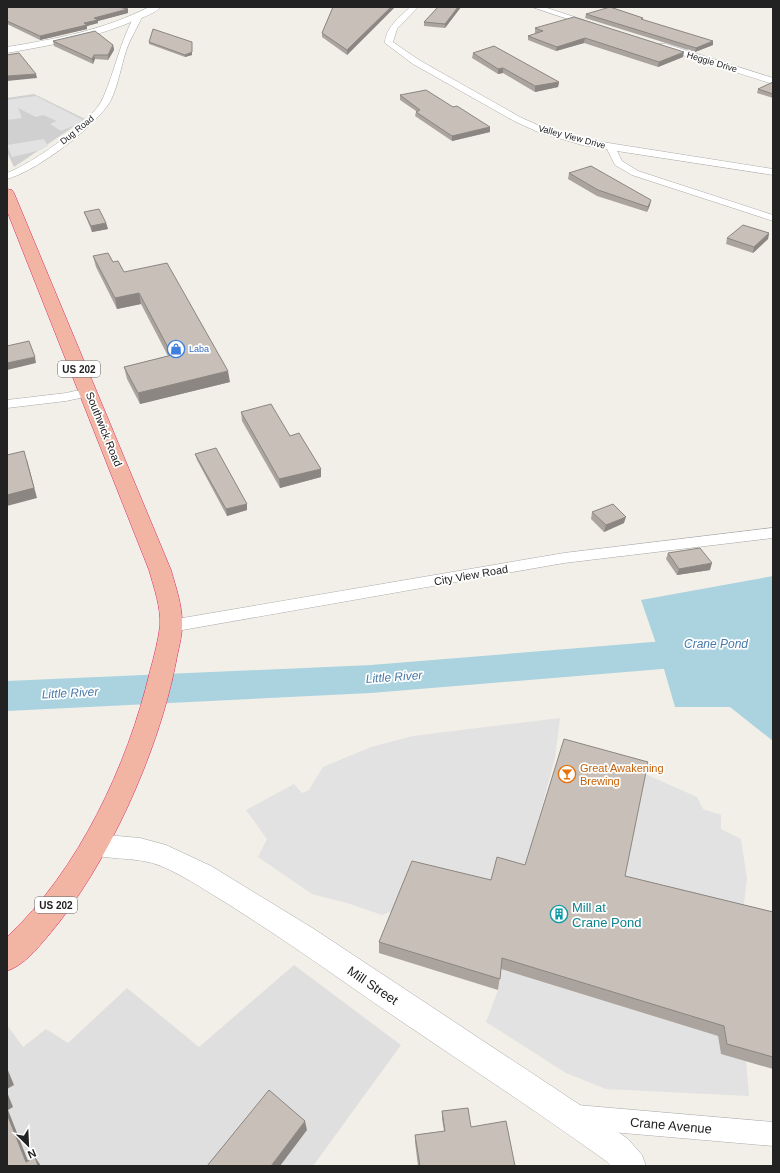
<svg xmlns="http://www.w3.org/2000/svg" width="780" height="1173" viewBox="0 0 780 1173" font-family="Arial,sans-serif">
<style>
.residential{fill:#e0dfdf}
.religious{fill:#d0d0d0}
.parking{fill:#e2e2e2}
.water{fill:#aad3df}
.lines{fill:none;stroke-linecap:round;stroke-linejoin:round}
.river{fill:#aad3df;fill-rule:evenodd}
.minor-casing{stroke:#a9a9a9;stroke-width:1}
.tertiary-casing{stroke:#a9a9a9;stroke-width:1}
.trunk-casing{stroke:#dc2a67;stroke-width:1}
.minor{fill:#fff;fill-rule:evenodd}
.tertiary{fill:#fff;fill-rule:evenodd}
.trunk{fill:#f2b4a3;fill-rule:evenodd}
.wall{fill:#aba49e}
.shaded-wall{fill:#8b8681}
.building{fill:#c7bfb8;stroke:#8b8681}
.labels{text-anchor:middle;stroke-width:3.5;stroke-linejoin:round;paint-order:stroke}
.far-street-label{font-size:9px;fill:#222;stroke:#fff}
.far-shop-label{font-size:9px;fill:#366cbe;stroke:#fff;text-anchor:start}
.shield{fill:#fff;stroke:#646464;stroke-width:1}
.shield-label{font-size:10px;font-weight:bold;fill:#222}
.street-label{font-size:11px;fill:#222;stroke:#fff}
.food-label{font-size:11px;fill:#c56008;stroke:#fff;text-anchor:start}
.water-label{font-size:12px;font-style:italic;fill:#4a7aab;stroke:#fff}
.near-culture-label{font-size:13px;fill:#0d838f;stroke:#fff;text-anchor:start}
.near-street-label{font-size:13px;fill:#222;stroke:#fff}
</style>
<rect width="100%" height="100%" fill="#f2efe9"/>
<path class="residential" d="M 294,965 L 401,1045 L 313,1166 L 7,1166 L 7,1025 L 23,1047 L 46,1029 L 68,1043 L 127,988 L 199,1047 Z"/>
<path class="religious" d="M 34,94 L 85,119 L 14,167 L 7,152 L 7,98 Z"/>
<g class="parking">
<path d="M 36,96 L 85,121 L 61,131 L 50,124 L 57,121 L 43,115 L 36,117 L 18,108 L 22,118 L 7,120 L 7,100 Z"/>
<path d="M 44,139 L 48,146 L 41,150 L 12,157 L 7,145 Z"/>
<path d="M 560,718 L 555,758 L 523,876 L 489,891 L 397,909 L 382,915 L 347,903 L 312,894 L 258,857 L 267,839 L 246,810 L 294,784 L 302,793 L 309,790 L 323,767 L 371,747 L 413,736 Z"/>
<path d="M 645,774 L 697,797 L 703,809 L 721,815 L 721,829 L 741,839 L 747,879 L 742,919 L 621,887 Z"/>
<path d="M 500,969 L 718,1036 L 721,1054 L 746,1061 L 749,1096 L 606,1089 L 566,1073 L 486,1022 L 498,990 Z"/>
</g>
<path class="water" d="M 773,576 L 773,741 L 730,707 L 675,707 L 660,655 L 641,600 Z"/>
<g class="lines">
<path class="river" d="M 689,639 L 773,673 L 773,703 L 686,667 L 371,693 L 7,711 L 7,681 L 371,665 Z"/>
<defs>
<g id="minor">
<path d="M 410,7 L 418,7 L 397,29 L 393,42 L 419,60 L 520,117 L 544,128 L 583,139 L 773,169 L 773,175 L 617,151 L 622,161 L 638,171 L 773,215 L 773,221 L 632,175 L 615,165 L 607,149 L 582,145 L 538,132 L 514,121 L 413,64 L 385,43 C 385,28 400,17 410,7 Z"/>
<path d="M 532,7 L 544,7 L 596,24 L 589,26 Z"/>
<path d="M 135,15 L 142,17 C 137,28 130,39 126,51 C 121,67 118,85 111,100 C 97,126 35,172 7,179 L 7,173 C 31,164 93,122 103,98 C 115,71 120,41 135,15 Z"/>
<path d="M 660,44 L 666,44 L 773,78 L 773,84 L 660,48 Z"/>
<path d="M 89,388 L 96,392 L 94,395 L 66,401 L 7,408 L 7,400 L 66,393 Z"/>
<path d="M 773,528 L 773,538 L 564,563 L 171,632 L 165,630 L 163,626 L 165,622 L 171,620 L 564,553 Z"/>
<path d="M 577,1105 L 773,1122 L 773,1146 L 577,1129 L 569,1125 L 565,1117 L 569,1109 Z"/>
</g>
<g id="tertiary">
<path d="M 149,7 L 161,7 C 155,13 144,17 136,20 C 95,38 51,45 7,53 L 7,47 C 56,39 104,30 149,7 Z"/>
<path d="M 95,834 L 140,838 L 166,845 L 211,866 L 314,929 L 580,1105 L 628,1139 L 642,1155 L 646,1166 L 611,1166 L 606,1161 C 519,1098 428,1041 340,979 C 303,953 266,928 228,904 C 206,891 185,876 161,866 C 137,856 110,861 86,853 L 83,845 L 86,837 Z"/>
</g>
<path id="trunk" d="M 7,189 L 12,190 L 14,193 L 171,570 C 176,588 183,607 182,626 C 182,638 178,650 176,662 C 159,751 107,867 48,936 C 36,950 24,965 7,971 L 7,937 C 78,871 128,765 150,671 C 154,657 158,641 160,626 C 161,607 154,588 149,570 L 7,211 Z"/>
</defs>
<use href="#minor" class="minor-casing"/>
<use href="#tertiary" class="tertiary-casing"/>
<use href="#trunk" class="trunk-casing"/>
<use href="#minor" class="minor"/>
<use href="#tertiary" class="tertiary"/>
<use href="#trunk" class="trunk"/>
</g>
<g class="wall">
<path d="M 7,7 L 128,9 L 128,13 L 98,21 L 98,23 L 87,26 L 87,29 L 40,40 L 7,24 Z"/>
<path d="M 333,7 L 395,7 L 347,55 L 322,37 L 322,33 Z"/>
<path d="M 438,7 L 461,7 L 445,28 L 424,26 L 424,22 Z"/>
<path d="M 586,14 L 643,20 L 713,45 L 695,52 L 585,18 Z"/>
<path d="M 535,28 L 683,57 L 658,67 L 584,43 L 556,51 L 528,40 L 528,36 L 536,33 L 535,33 Z"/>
<path d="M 53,41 L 113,45 L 114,50 L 108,60 L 95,59 L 93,64 L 54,46 Z"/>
<path d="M 149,42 L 192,42 L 192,55 L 185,57 L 149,44 Z"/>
<path d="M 473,53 L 559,82 L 558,87 L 535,92 L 503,73 L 498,74 L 472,58 Z"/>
<path d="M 773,82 L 773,98 L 757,93 L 758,89 Z"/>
<path d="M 400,95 L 453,107 L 490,127 L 490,132 L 452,141 L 415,116 L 416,112 L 416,111 L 400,100 Z"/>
<path d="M 569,173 L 650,205 L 647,212 L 597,196 L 568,179 Z"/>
<path d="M 84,212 L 106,223 L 108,229 L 92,232 Z"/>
<path d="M 769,233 L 768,239 L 753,253 L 726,244 L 727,238 Z"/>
<path d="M 93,256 L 113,262 L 124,272 L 230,382 L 140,404 L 127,379 L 124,367 L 168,356 L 141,304 L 117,309 L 96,267 Z"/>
<path d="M 241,412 L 290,436 L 321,477 L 280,488 L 242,421 Z"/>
<path d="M 195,454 L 247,510 L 227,516 L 197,460 Z"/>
<path d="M 592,512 L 624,523 L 604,532 L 591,519 Z"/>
<path d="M 668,553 L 710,570 L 677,575 L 666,559 Z"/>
<path d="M 525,865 L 625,876 L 773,912 L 773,1069 L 721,1054 L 718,1036 L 501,969 L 498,990 L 379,953 L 379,942 L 491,880 Z"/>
<path d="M 442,1111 L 471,1127 L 515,1166 L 418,1166 L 415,1142 L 415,1135 L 444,1131 L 442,1119 Z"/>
</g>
<g class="shaded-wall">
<path d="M 391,7 L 395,7 L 347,55 L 347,50 Z"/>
<path d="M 458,7 L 461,7 L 445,28 L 445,24 Z"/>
<path d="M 128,9 L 128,13 L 98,21 L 98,23 L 87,26 L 87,29 L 40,40 L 40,36 L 84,23 L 94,18 Z"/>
<path d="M 585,38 L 584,43 L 556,51 L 557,47 Z"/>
<path d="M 713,41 L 713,45 L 695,52 L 696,48 Z"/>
<path d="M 192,42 L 192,55 L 185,57 L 185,55 Z"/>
<path d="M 113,45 L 114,50 L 108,60 L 108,55 Z"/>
<path d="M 684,52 L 683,57 L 658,67 L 659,62 Z"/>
<path d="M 94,55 L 95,59 L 93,64 L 92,59 Z"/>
<path d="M 503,68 L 503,73 L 498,74 L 498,69 Z"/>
<path d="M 36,74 L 37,78 L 7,81 L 7,76 Z"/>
<path d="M 559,82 L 558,87 L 535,92 L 535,86 Z"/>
<path d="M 490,127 L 490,132 L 452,141 L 452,136 Z"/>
<path d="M 651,200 L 650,205 L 647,212 L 648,207 Z"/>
<path d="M 106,223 L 108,229 L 92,232 L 91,226 Z"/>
<path d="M 769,233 L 768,239 L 753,253 L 754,247 Z"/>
<path d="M 139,293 L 141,304 L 117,309 L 115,298 Z"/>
<path d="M 35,357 L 36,363 L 7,370 L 7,363 Z"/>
<path d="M 228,371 L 230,382 L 140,404 L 138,393 Z"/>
<path d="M 27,460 L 37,498 L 7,506 L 7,495 Z"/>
<path d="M 321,469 L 321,477 L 280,488 L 279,479 Z"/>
<path d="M 247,504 L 247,510 L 227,516 L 226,509 Z"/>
<path d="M 626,517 L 624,523 L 604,532 L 606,525 Z"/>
<path d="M 712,563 L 710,570 L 677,575 L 679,569 Z"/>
<path d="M 7,1068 L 14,1085 L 7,1089 Z"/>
<path d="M 7,1092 L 13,1107 L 8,1110 L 30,1166 L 26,1162 L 7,1114 Z"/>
<path d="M 305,1121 L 307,1130 L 280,1166 L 271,1166 Z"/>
<path d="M 35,1157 L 41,1166 L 38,1166 Z"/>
</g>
<g class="building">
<path d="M 7,7 L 118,7 L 128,9 L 94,18 L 98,20 L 84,23 L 87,25 L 40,36 L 7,21 Z"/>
<path d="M 333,7 L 391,7 L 347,50 L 322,33 Z"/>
<path d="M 438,7 L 458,7 L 445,24 L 424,22 Z"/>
<path d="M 610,7 L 643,18 L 641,19 L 713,41 L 696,48 L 586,14 Z"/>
<path d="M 574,17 L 684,52 L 659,62 L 585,38 L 557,47 L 528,36 L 543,31 L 535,28 Z"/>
<path d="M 153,29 L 192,42 L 192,52 L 185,55 L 149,42 Z"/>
<path d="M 95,31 L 113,45 L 108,55 L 94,55 L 92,59 L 53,41 Z"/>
<path d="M 494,46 L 559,82 L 535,86 L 503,68 L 498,69 L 473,53 Z"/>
<path d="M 19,53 L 36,74 L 7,76 L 7,55 Z"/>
<path d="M 773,82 L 773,94 L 758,89 Z"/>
<path d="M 426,90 L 453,107 L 457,106 L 490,127 L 452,136 L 416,112 L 420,110 L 400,95 Z"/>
<path d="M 591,166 L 651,200 L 648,207 L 598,190 L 569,173 Z"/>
<path d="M 99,209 L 106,223 L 91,226 L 84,212 Z"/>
<path d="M 743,225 L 769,233 L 754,247 L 727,238 Z"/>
<path d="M 108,253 L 113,262 L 118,261 L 124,272 L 167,263 L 228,371 L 138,393 L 124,367 L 172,355 L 139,293 L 115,298 L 93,256 Z"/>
<path d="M 29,341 L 35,357 L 7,363 L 7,346 Z"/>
<path d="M 271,404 L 290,436 L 299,433 L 321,469 L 279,479 L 241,412 Z"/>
<path d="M 216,448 L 247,504 L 226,509 L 195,454 Z"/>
<path d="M 24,451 L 34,488 L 7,495 L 7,455 Z"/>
<path d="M 613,504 L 626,517 L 606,525 L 592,512 Z"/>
<path d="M 700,548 L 712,563 L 679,569 L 668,553 Z"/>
<path d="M 564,739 L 648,762 L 625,876 L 773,912 L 773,1057 L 727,1044 L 724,1026 L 502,958 L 500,979 L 379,942 L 412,861 L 491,880 L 497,857 L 525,865 Z"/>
<path d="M 269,1090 L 305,1121 L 271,1166 L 207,1166 Z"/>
<path d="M 468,1108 L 471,1127 L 506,1121 L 515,1166 L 420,1166 L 415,1135 L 445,1131 L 442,1111 Z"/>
<path d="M 7,1114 L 26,1162 L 35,1157 L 38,1166 L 7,1166 Z"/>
</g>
<defs>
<symbol id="shop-ring" viewBox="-11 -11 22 22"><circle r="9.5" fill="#fff" stroke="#3f7fe0" stroke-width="1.5"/><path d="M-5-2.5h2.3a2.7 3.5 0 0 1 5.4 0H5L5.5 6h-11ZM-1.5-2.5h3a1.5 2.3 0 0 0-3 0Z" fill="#3f7fe0"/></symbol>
<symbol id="bar-ring" viewBox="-11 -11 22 22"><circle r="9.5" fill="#fff" stroke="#e8710a" stroke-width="1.5"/><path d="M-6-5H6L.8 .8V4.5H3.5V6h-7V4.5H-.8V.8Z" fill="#e8710a"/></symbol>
<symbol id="building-ring" viewBox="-11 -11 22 22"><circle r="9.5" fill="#fff" stroke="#0f9aa8" stroke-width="1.5"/><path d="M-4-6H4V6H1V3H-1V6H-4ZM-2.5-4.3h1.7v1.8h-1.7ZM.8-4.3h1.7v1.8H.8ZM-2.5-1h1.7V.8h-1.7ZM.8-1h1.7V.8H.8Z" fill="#0f9aa8"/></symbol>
</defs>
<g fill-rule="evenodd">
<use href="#shop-ring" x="166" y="339" width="20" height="20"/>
<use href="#bar-ring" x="557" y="764" width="20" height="20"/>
<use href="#building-ring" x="549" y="904" width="20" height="20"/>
</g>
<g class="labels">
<g class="far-street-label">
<text transform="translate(712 62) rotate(17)" y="3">Heggie Drive</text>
<text transform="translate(77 130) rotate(-39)" y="3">Dug Road</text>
<text transform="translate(572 137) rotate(15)" y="3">Valley View Drive</text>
</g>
<g class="far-shop-label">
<text x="189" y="352">Laba</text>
</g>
<g class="shield">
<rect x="58" y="361" width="42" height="16" rx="3"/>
<rect x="35" y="897" width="42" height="16" rx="3"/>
</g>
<g class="shield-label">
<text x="79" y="373">US 202</text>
<text x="56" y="909">US 202</text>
</g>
<g class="street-label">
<text transform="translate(104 429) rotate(68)" y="4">Southwick Road</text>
<text transform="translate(471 575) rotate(-10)" y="4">City View Road</text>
</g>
<g class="food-label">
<text x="580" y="772">Great Awakening<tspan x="580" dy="13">Brewing</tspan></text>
</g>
<g class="water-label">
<text x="716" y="648">Crane Pond</text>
<text transform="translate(394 677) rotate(-4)" y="4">Little River</text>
<text transform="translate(70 693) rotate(-3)" y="4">Little River</text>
</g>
<g class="near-culture-label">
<text x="572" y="912">Mill at<tspan x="572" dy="15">Crane Pond</tspan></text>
</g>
<g class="near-street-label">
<text transform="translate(373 985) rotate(34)" y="5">Mill Street</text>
<text transform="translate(671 1125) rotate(5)" y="5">Crane Avenue</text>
</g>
</g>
<rect width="780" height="1173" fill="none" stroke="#222222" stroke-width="16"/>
<g transform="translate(28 1145) rotate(156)" stroke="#ffffff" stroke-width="3" paint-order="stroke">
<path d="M0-3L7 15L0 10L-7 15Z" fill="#222222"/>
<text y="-6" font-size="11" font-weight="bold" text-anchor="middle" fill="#222222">N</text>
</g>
</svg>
